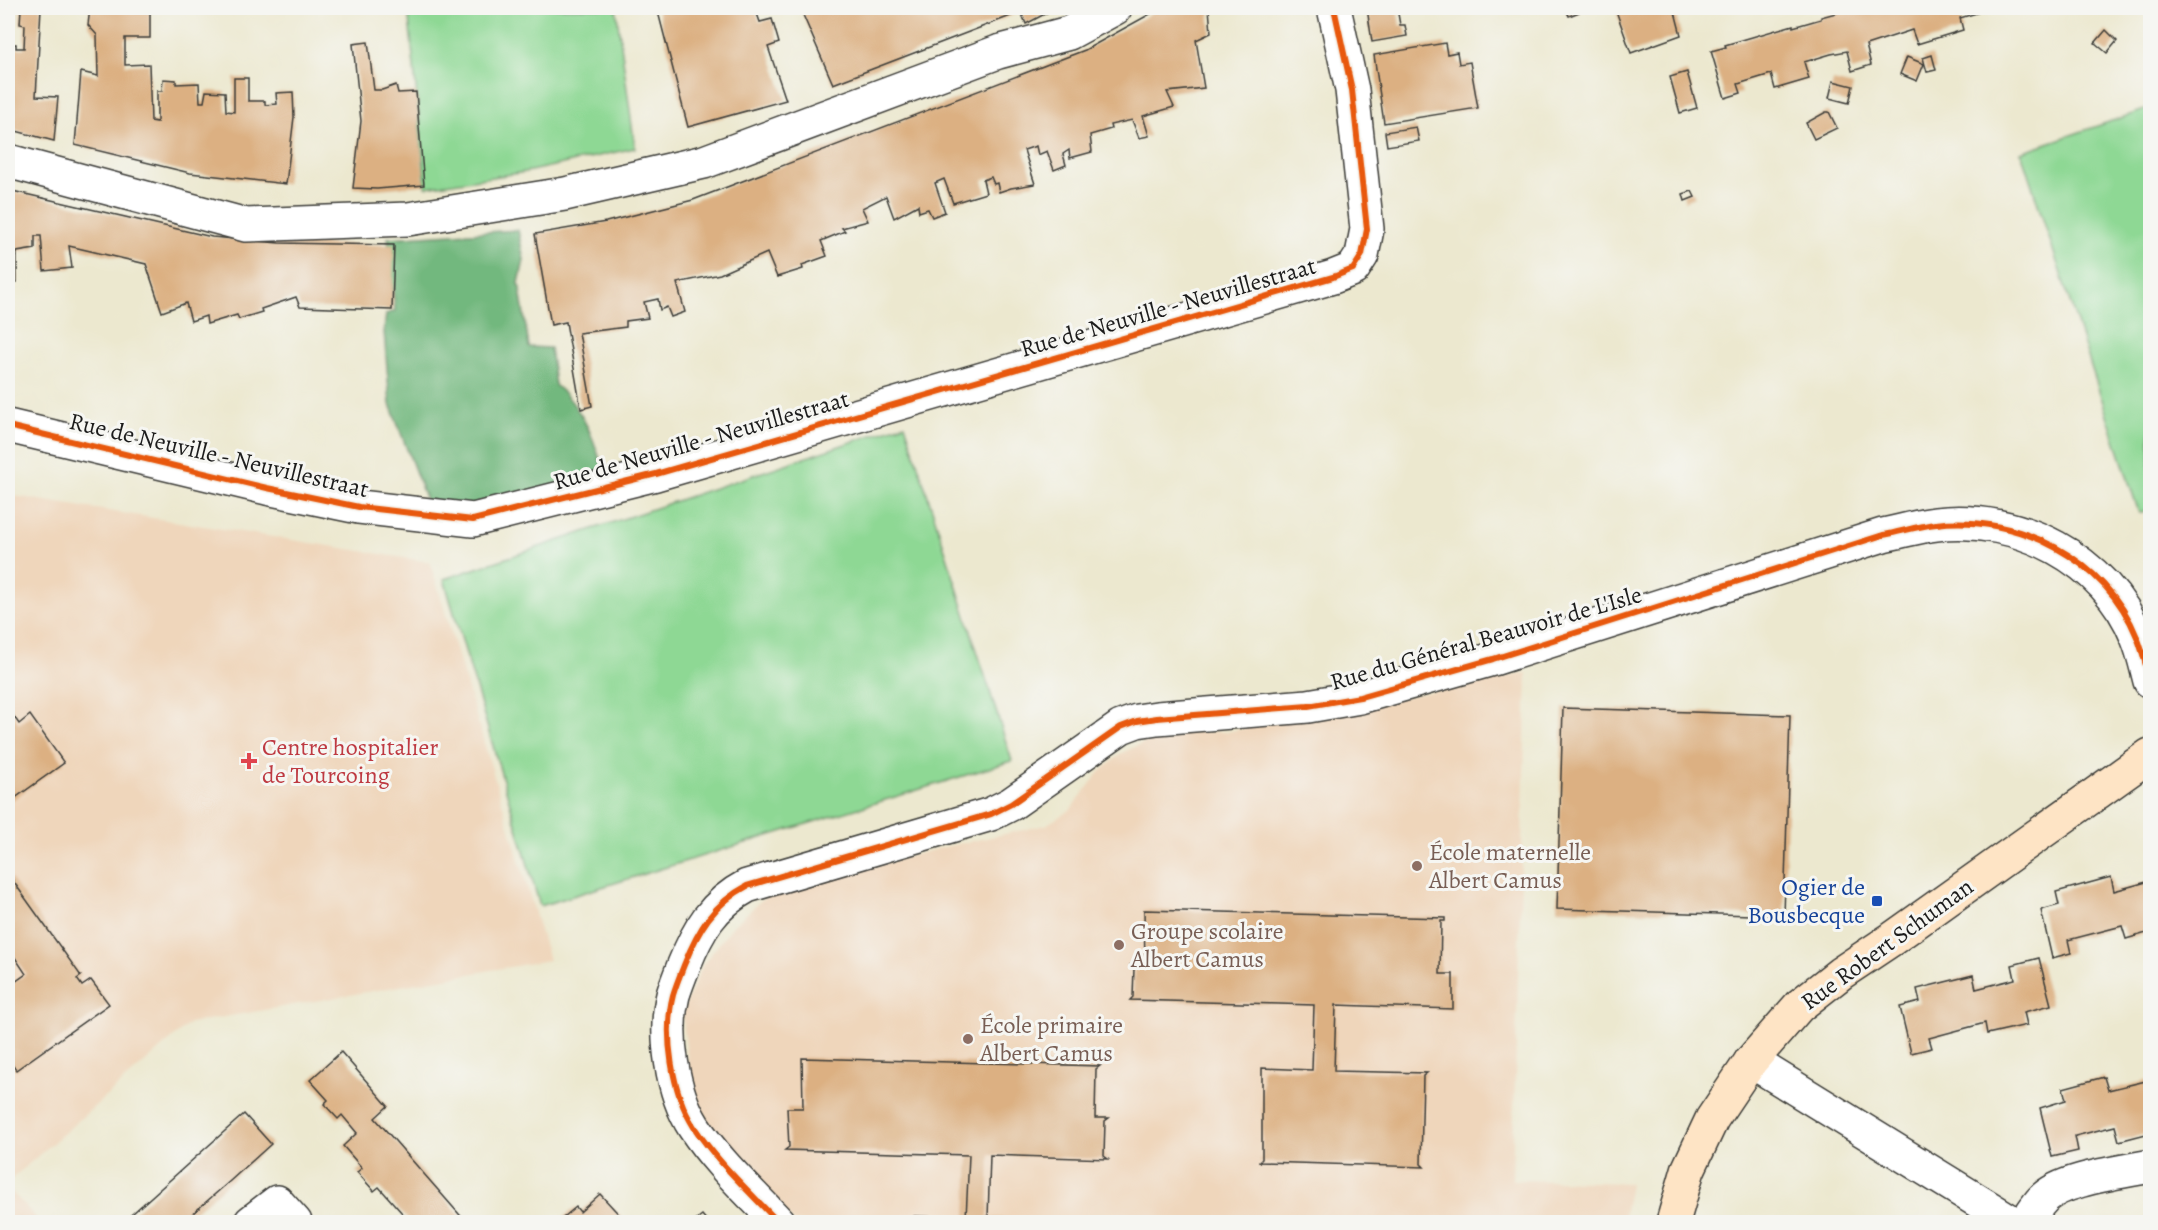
<svg xmlns="http://www.w3.org/2000/svg" width="2158" height="1230" viewBox="0 0 2158 1230" font-family="Alegreya,serif">
<style>
.built{fill:#efd6bb}
.green{fill:#8ed894;stroke:#557a58;stroke-width:1.5}
.forest{fill:#72b87e;stroke:#476a4d;stroke-width:1.5}
.building{fill:#dcb082}
.lines{fill:none;stroke-linecap:round;stroke-linejoin:round}
.street-casing{stroke:#3b3b37;stroke-width:36}
.secondary-casing{stroke:#3b3b37;stroke-width:36}
.street{stroke:#fff;stroke-width:33}
.secondary{stroke:#fee4c5;stroke-width:33}
.cycleway-casing{stroke:#f6f6f2;stroke-width:10}
.cycleway{stroke:#e8590c;stroke-width:6}
.health-dot{fill:#e0444e;stroke:#f6f6f2;stroke-width:2}
.education-dot{fill:#8d6e63;stroke:#f6f6f2;stroke-width:2}
.transit-dot{fill:#1a4fb4;stroke:#f6f6f2;stroke-width:2}
.labels{text-anchor:middle;stroke-width:6;stroke-linejoin:round;paint-order:stroke}
.street-label{font-size:24px;fill:#1c1c1c;stroke:#f6f6f2}
.health-label{font-size:24px;fill:#be3a42;stroke:#f6f6f2;text-anchor:start}
.education-label{font-size:24px;fill:#785e54;stroke:#f6f6f2;text-anchor:start}
.transit-label{font-size:24px;fill:#164399;stroke:#f6f6f2;text-anchor:end}
</style>
<rect width="100%" height="100%" fill="#f6f6f2"/>
<filter id="ink" filterUnits="userSpaceOnUse"><feTurbulence type="fractalNoise" baseFrequency=".0167" numOctaves="2"/><feDisplacementMap in="SourceGraphic" scale="12" xChannelSelector="R" yChannelSelector="G"/><feConvolveMatrix kernelMatrix="1 2 1 2 8 2 1 2 1" color-interpolation-filters="sRGB"/></filter>
<filter id="wash" filterUnits="userSpaceOnUse"><feTurbulence type="fractalNoise" baseFrequency=".008" numOctaves="4" result="noise"/><feDisplacementMap in="SourceGraphic" scale="24" xChannelSelector="R" yChannelSelector="G"/><feGaussianBlur stdDeviation="1.35" result="paint"/><feColorMatrix in="noise" values="0 0 0 0 0 0 0 0 0 0 0 0 0 0 0 0 0 1.4 0 .05"/><feComposite in="paint" operator="in"/></filter>
<g filter="url(#wash)">
<rect width="100%" height="100%" fill="#ece8cf"/>
<g class="built">
<path d="M 8,495 L 430,562 L 549,960 L 190,1023 L 8,1182 Z"/>
<path d="M 1527,673 L 1512,1180 L 1630,1183 L 1623,1222 L 794,1222 L 707,1129 L 693,1104 L 682,1012 L 703,964 L 733,926 L 766,896 L 940,848 L 1046,825 L 1070,810 L 1098,774 L 1120,754 L 1149,740 L 1186,731 L 1226,732 Z"/>
<path d="M 8,1188 L 40,1222 L 8,1222 Z"/>
</g>
<g class="green">
<path d="M 408,8 L 616,8 L 635,148 L 526,172 L 426,187 Z"/>
<path d="M 2150,108 L 2150,509 L 2139,513 L 2021,152 Z"/>
<path d="M 905,424 L 1012,761 L 540,906 L 444,579 Z"/>
</g>
<path class="forest" d="M 518,230 L 524,260 L 519,283 L 529,347 L 550,348 L 555,385 C 585,408 596,446 607,481 L 432,516 L 390,404 L 384,331 L 386,314 L 395,311 L 388,238 Z"/>
<g id="blocks">
<g class="building">
<path d="M 21,8 L 41,8 L 36,96 L 58,97 L 54,141 L 8,129 L 8,44 L 16,44 L 16,48 L 24,48 L 25,25 L 20,24 Z"/>
<path d="M 90,8 L 150,8 L 150,38 L 125,38 L 125,65 L 149,64 L 151,121 L 157,122 L 157,91 L 162,91 L 163,79 L 176,80 L 176,84 L 199,83 L 200,102 L 204,102 L 206,91 L 225,92 L 226,111 L 234,112 L 234,78 L 248,78 L 248,101 L 265,101 L 265,105 L 277,104 L 276,93 L 293,92 L 294,117 L 286,184 L 190,173 L 75,145 L 81,72 L 98,76 L 97,35 L 88,25 Z"/>
<path d="M 657,8 L 755,8 L 760,22 L 772,19 L 779,43 L 768,47 L 786,100 L 688,127 Z"/>
<path d="M 800,8 L 1056,8 L 1026,24 L 1021,12 L 833,84 Z"/>
<path d="M 1161,8 L 1209,8 L 1211,33 L 1196,40 L 1204,88 L 1167,92 L 1174,107 L 1143,116 L 1149,136 L 1139,138 L 1132,120 L 1110,125 L 1111,129 L 1090,135 L 1092,152 L 1070,158 L 1069,150 L 1063,154 L 1066,165 L 1054,170 L 1047,151 L 1038,155 L 1036,146 L 1024,150 L 1035,184 L 1011,188 L 999,192 L 997,183 L 994,184 L 991,177 L 983,180 L 986,193 L 953,203 L 944,179 L 935,183 L 945,212 L 932,217 L 928,209 L 919,212 L 918,205 L 894,218 L 886,196 L 862,208 L 868,221 L 842,228 L 845,231 L 821,241 L 827,256 L 802,265 L 803,269 L 777,277 L 767,253 L 720,274 L 677,283 L 685,312 L 671,317 L 667,307 L 660,310 L 658,299 L 644,302 L 648,318 L 626,321 L 626,327 L 579,333 L 592,406 L 581,409 L 566,322 L 551,325 L 535,234 L 606,222 L 693,200 L 1085,50 Z"/>
<path d="M 1367,8 L 1397,8 L 1400,25 L 1405,25 L 1407,36 L 1372,42 Z"/>
<path d="M 1565,8 L 1577,8 L 1579,12 L 1569,16 Z"/>
<path d="M 1615,8 L 1674,8 L 1681,35 L 1631,53 Z"/>
<path d="M 1854,8 L 1993,8 L 1960,18 L 1963,30 L 1917,44 L 1912,30 L 1866,45 L 1871,65 L 1852,71 L 1847,51 L 1831,54 L 1804,62 L 1809,79 L 1775,89 L 1771,74 L 1738,84 L 1741,93 L 1725,98 L 1711,51 L 1726,47 L 1725,45 L 1793,25 L 1793,27 L 1821,19 L 1821,17 Z"/>
<path d="M 8,11 L 13,11 L 9,41 L 8,41 Z"/>
<path d="M 2106,30 L 2117,41 L 2107,53 L 2095,43 Z"/>
<path d="M 368,42 L 374,90 L 382,90 L 396,85 L 398,93 L 416,92 L 424,185 L 377,189 L 353,188 L 361,121 L 353,44 Z"/>
<path d="M 1445,43 L 1447,54 L 1457,52 L 1459,64 L 1470,62 L 1478,108 L 1384,123 L 1374,55 Z"/>
<path d="M 1932,55 L 1936,70 L 1927,72 L 1923,58 Z"/>
<path d="M 1907,57 L 1924,64 L 1917,81 L 1900,74 Z"/>
<path d="M 1687,72 L 1697,108 L 1680,113 L 1670,77 Z"/>
<path d="M 1833,81 L 1853,86 L 1849,103 L 1829,98 Z"/>
<path d="M 1826,112 L 1829,112 L 1837,128 L 1814,139 L 1806,123 Z"/>
<path d="M 1416,127 L 1419,141 L 1387,146 L 1385,132 Z"/>
<path d="M 8,190 L 212,237 L 279,243 L 394,245 L 392,310 L 300,307 L 296,297 L 261,309 L 262,312 L 239,319 L 237,315 L 207,324 L 206,316 L 191,321 L 186,303 L 162,312 L 146,264 L 69,246 L 72,268 L 44,271 L 41,236 L 35,236 L 35,249 L 17,252 L 17,282 L 8,282 Z"/>
<path d="M 1692,191 L 1695,197 L 1685,201 L 1683,194 Z"/>
<path d="M 8,708 L 19,724 L 30,715 L 64,763 L 8,803 Z"/>
<path d="M 1563,708 L 1790,715 L 1784,916 L 1557,909 Z"/>
<path d="M 8,874 L 81,976 L 77,979 L 82,986 L 91,980 L 109,1004 L 16,1070 L 8,1059 L 8,987 L 26,974 L 8,947 Z"/>
<path d="M 2111,877 L 2114,891 L 2150,881 L 2150,932 L 2126,939 L 2122,926 L 2068,940 L 2071,953 L 2052,958 L 2041,910 L 2059,905 L 2056,892 Z"/>
<path d="M 1144,910 L 1445,918 L 1445,921 L 1441,921 L 1440,974 L 1453,974 L 1453,1009 L 1336,1005 L 1334,1071 L 1427,1073 L 1423,1076 L 1421,1164 L 1424,1167 L 1259,1162 L 1262,1159 L 1262,1068 L 1312,1070 L 1314,1005 L 1130,1000 L 1133,997 L 1134,968 L 1131,965 L 1145,966 Z"/>
<path d="M 2039,958 L 2051,1005 L 2024,1012 L 2027,1025 L 1987,1034 L 1985,1023 L 1929,1038 L 1932,1048 L 1911,1053 L 1900,1007 L 1920,1002 L 1917,989 L 1973,975 L 1976,989 L 2015,979 L 2012,965 Z"/>
<path d="M 341,1052 L 388,1106 L 375,1118 L 466,1222 L 410,1222 L 379,1187 L 374,1191 L 357,1172 L 362,1168 L 343,1146 L 357,1133 L 342,1115 L 338,1119 L 324,1104 L 328,1100 L 310,1080 Z"/>
<path d="M 802,1058 L 1100,1066 L 1096,1069 L 1095,1118 L 1109,1118 L 1105,1121 L 1104,1156 L 1108,1159 L 990,1155 L 988,1218 L 1076,1221 L 1076,1222 L 917,1222 L 918,1219 L 915,1216 L 966,1218 L 969,1155 L 785,1150 L 789,1147 L 787,1108 L 803,1108 Z"/>
<path d="M 2104,1077 L 2108,1090 L 2150,1080 L 2150,1133 L 2119,1141 L 2115,1126 L 2075,1136 L 2078,1151 L 2052,1157 L 2040,1108 L 2066,1100 L 2063,1088 Z"/>
<path d="M 244,1114 L 271,1144 L 230,1181 L 183,1222 L 123,1222 Z"/>
<path d="M 600,1194 L 626,1222 L 558,1222 L 576,1207 L 580,1212 Z"/>
<path d="M 702,1215 L 708,1222 L 693,1222 Z"/>
</g>
</g>
</g>
<g filter="url(#ink)">
<use href="#blocks" fill-opacity="0" stroke="#3b3b37" stroke-width="1.5"/>
<g class="lines">
<defs>
<g id="street">
<path d="M 8,161 L 246,225 L 408,219 L 565,194 L 704,162 L 998,52 L 1069,33 L 1115,8"/>
<path d="M 8,426 L 267,488 L 359,507 L 473,520 L 656,474 L 1333,277 L 1353,269 L 1362,255 L 1367,229 L 1352,90 L 1334,8"/>
<path d="M 1751,1061 L 2012,1222"/>
<path d="M 251,1222 L 277,1202 L 295,1222"/>
<path d="M 778,1222 C 750,1192 717,1162 694,1127 C 672,1093 663,1034 673,995 C 676,985 680,975 684,965 C 698,930 713,904 747,886 L 991,814 L 1011,804 L 1121,727 L 1137,721 L 1157,718 L 1308,706 L 1360,697 L 1493,659 L 1883,535 C 1900,532 1918,526 1936,524 C 2018,514 2106,559 2137,637 C 2143,651 2146,666 2150,681"/>
<path d="M 2026,1222 C 2031,1215 2036,1206 2043,1199 C 2061,1179 2123,1172 2150,1166"/>
</g>
<path id="secondary" d="M 1673,1222 L 1688,1170 L 1712,1119 L 1751,1061 L 1799,1006 L 1841,973 L 1892,939 L 2150,755"/>
</defs>
<use href="#street" class="street-casing"/>
<use href="#secondary" class="secondary-casing"/>
<use href="#street" class="street"/>
<use href="#secondary" class="secondary"/>
<defs>
<g id="cycleway">
<path d="M 8,426 L 267,488 L 359,507 L 473,520 L 656,474 L 1333,277 L 1353,269 L 1362,255 L 1367,229 L 1352,90 L 1334,8"/>
<path d="M 778,1222 C 750,1192 717,1162 694,1127 C 672,1093 663,1034 673,995 C 676,985 680,975 684,965 C 698,930 713,904 747,886 L 991,814 L 1011,804 L 1121,727 L 1137,721 L 1157,718 L 1308,706 L 1360,697 L 1493,659 L 1883,535 C 1900,532 1918,526 1936,524 C 2018,514 2106,559 2137,637 C 2143,651 2146,666 2150,681"/>
</g>
</defs>
<use href="#cycleway" class="cycleway-casing"/>
<use href="#cycleway" class="cycleway"/>
</g>
</g>
<path class="health-dot" d="M246 752h6v6h6v6h-6v6h-6v-6h-6v-6h6z"/>
<g class="education-dot">
<circle cx="1417" cy="866" r="6"/>
<circle cx="1119" cy="945" r="6"/>
<circle cx="968" cy="1039" r="6"/>
</g>
<rect class="transit-dot" x="1871" y="895" width="12" height="12" rx="3"/>
<g class="labels">
<g class="street-label">
<text transform="translate(1168 307) rotate(-16)" y="8">Rue de Neuville - Neuvillestraat</text>
<text transform="translate(701 440) rotate(-16)" y="8">Rue de Neuville - Neuvillestraat</text>
<text transform="translate(219 455) rotate(13)" y="8">Rue de Neuville - Neuvillestraat</text>
<text transform="translate(1486 638) rotate(-16)" y="8">Rue du Général Beauvoir de L'Isle</text>
<text transform="translate(1887 944) rotate(-36)" y="8">Rue Robert Schuman</text>
</g>
<g class="health-label">
<text x="262" y="755">Centre hospitalier<tspan x="262" dy="28">de Tourcoing</tspan></text>
</g>
<g class="education-label">
<text x="1429" y="860">École maternelle<tspan x="1429" dy="28">Albert Camus</tspan></text>
<text x="1131" y="939">Groupe scolaire<tspan x="1131" dy="28">Albert Camus</tspan></text>
<text x="980" y="1033">École primaire<tspan x="980" dy="28">Albert Camus</tspan></text>
</g>
<g class="transit-label">
<text x="1865" y="895">Ogier de<tspan x="1865" dy="28">Bousbecque</tspan></text>
</g>
</g>
<rect width="2158" height="1230" fill="none" stroke="#f6f6f2" stroke-width="30"/>
</svg>
